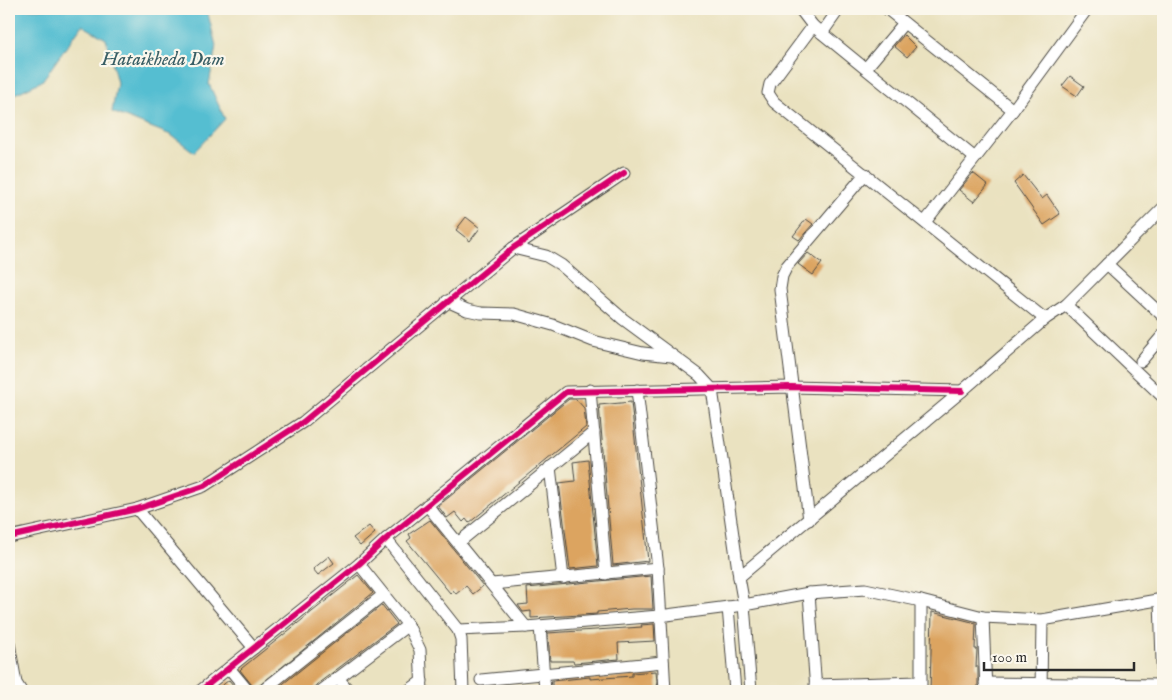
<svg xmlns="http://www.w3.org/2000/svg" width="1172" height="700" viewBox="0 0 1172 700" font-family="'IM FELL English',serif">
<style>
.water{fill:#54bed1;stroke:#40747e}
.building{fill:#dca460}
.lines{fill:none;stroke-linecap:round;stroke-linejoin:round}
.street-casing{stroke:#484641;stroke-width:13}
.street{stroke:#fff;stroke-width:11}
.cycleway-casing{stroke:#fbf7ec;stroke-width:9}
.cycleway{stroke:#d6006c;stroke-width:6}
.labels{text-anchor:middle;stroke-width:4.5;stroke-linejoin:round;paint-order:stroke}
.water-label{font-size:19px;font-style:italic;fill:#395e65;stroke:#fbf7ec}
</style>
<rect width="100%" height="100%" fill="#fbf7ec"/>
<filter id="ink" filterUnits="userSpaceOnUse"><feTurbulence type="fractalNoise" baseFrequency=".02" numOctaves="2"/><feDisplacementMap in="SourceGraphic" scale="10" xChannelSelector="R" yChannelSelector="G"/><feConvolveMatrix kernelMatrix="1 2 1 2 8 2 1 2 1" color-interpolation-filters="sRGB"/></filter>
<filter id="wash" filterUnits="userSpaceOnUse"><feTurbulence type="fractalNoise" baseFrequency=".0096" numOctaves="4" result="noise"/><feDisplacementMap in="SourceGraphic" scale="20" xChannelSelector="R" yChannelSelector="G"/><feGaussianBlur stdDeviation="1.12" result="paint"/><feColorMatrix in="noise" values="0 0 0 0 0 0 0 0 0 0 0 0 0 0 0 0 0 1.4 0 .05"/><feComposite in="paint" operator="in"/></filter>
<g filter="url(#wash)">
<rect width="100%" height="100%" fill="#eae2c0"/>
<path class="water" d="M 9,9 L 211,9 L 208,14 L 216,46 L 209,84 L 225,119 L 194,152 L 171,135 L 112,112 L 117,83 L 106,39 L 82,25 L 42,81 L 9,97 Z"/>
<g id="blocks">
<g class="building">
<path d="M 904,35 L 916,47 L 907,57 L 894,46 Z"/>
<path d="M 1070,76 L 1084,86 L 1077,96 L 1062,86 Z"/>
<path d="M 973,173 L 988,185 L 974,202 L 959,190 Z"/>
<path d="M 1023,175 L 1042,199 L 1047,195 L 1060,214 L 1044,225 L 1014,183 Z"/>
<path d="M 466,217 L 480,228 L 470,241 L 456,230 Z"/>
<path d="M 806,219 L 813,224 L 799,240 L 793,236 Z"/>
<path d="M 808,253 L 822,263 L 813,275 L 798,264 Z"/>
<path d="M 569,399 L 576,399 L 584,408 L 586,427 L 469,523 L 466,519 L 463,522 L 455,512 L 447,518 L 438,506 Z"/>
<path d="M 631,402 L 648,561 L 613,565 L 599,405 Z"/>
<path d="M 588,460 L 598,566 L 570,569 L 559,483 L 575,481 L 573,462 Z"/>
<path d="M 430,520 L 483,586 L 473,594 L 466,586 L 456,594 L 453,590 L 450,593 L 407,541 L 411,538 L 409,534 Z"/>
<path d="M 369,526 L 375,533 L 360,546 L 353,538 Z"/>
<path d="M 329,556 L 334,563 L 318,575 L 313,569 Z"/>
<path d="M 358,575 L 373,593 L 255,689 L 240,670 L 242,668 Z"/>
<path d="M 651,576 L 653,609 L 632,609 L 597,612 L 597,614 L 531,618 L 531,611 L 523,612 L 518,605 L 528,604 L 527,588 Z"/>
<path d="M 382,605 L 397,624 L 316,685 L 314,691 L 274,691 Z"/>
<path d="M 932,612 L 976,623 L 975,649 L 977,649 L 976,667 L 978,667 L 978,691 L 930,691 Z"/>
<path d="M 654,624 L 655,641 L 618,643 L 619,659 L 574,663 L 573,661 L 550,661 L 548,633 L 642,627 L 641,625 Z"/>
<path d="M 656,671 L 658,691 L 552,691 L 552,681 L 590,677 L 590,679 L 632,676 L 632,673 Z"/>
<path d="M 229,680 L 238,691 L 215,691 Z"/>
</g>
</g>
</g>
<g filter="url(#ink)">
<use href="#blocks" fill-opacity="0" stroke="#484641" stroke-width="1"/>
<g class="lines">
<defs>
<g id="street">
<path d="M 800,9 L 813,26 L 975,158"/>
<path d="M 887,9 L 1013,110"/>
<path d="M 813,26 L 770,84 L 768,93 L 774,102 L 1045,319"/>
<path d="M 822,33 L 839,9"/>
<path d="M 866,68 L 904,23"/>
<path d="M 925,222 L 1013,110 L 1087,9"/>
<path d="M 513,248 L 546,256 L 561,265 L 623,319 L 699,375 L 712,389 L 739,577 L 744,605 L 751,691"/>
<path d="M 1107,264 L 1163,316"/>
<path d="M 447,301 L 467,310 L 481,313 L 514,314 L 553,325 L 593,341 L 643,353 L 671,356"/>
<path d="M 1066,305 L 1163,397"/>
<path d="M 1141,361 L 1163,335"/>
<path d="M 590,390 L 606,574"/>
<path d="M 637,390 L 658,568 L 665,691"/>
<path d="M 550,467 L 563,578"/>
<path d="M 427,505 L 526,627"/>
<path d="M 137,509 L 254,648"/>
<path d="M 809,520 L 780,289 L 782,276 L 787,266 L 865,174"/>
<path d="M 9,537 L 137,509 L 204,486 L 303,422 L 513,248 L 624,173"/>
<path d="M 386,539 L 458,630 L 461,639 L 463,691"/>
<path d="M 458,543 L 594,432"/>
<path d="M 359,564 L 408,625 L 420,650 L 422,691"/>
<path d="M 739,577 L 962,391 L 1045,319 L 1066,305 L 1163,208"/>
<path d="M 492,584 L 658,568"/>
<path d="M 809,593 L 816,691"/>
<path d="M 1160,600 L 1163,691"/>
<path d="M 728,607 L 735,691"/>
<path d="M 983,617 L 986,691"/>
<path d="M 540,626 L 545,691"/>
<path d="M 458,630 L 526,627 L 659,616 L 744,605 L 809,593 L 865,589 L 921,601 L 983,617 L 1042,620 L 1163,599"/>
<path d="M 9,643 L 16,683 L 21,691"/>
<path d="M 229,668 L 248,691"/>
<path d="M 338,678 L 349,691"/>
<path d="M 481,680 L 663,662"/>
<path d="M 985,683 L 1163,685"/>
<path d="M 815,685 L 920,682"/>
<path d="M 200,691 L 359,564 L 386,539 L 566,392 L 791,387 L 962,391"/>
<path d="M 262,691 L 383,595"/>
<path d="M 321,691 L 408,625"/>
<path d="M 408,691 L 422,681"/>
<path d="M 921,691 L 921,601"/>
<path d="M 1041,691 L 1042,620"/>
</g>
</defs>
<use href="#street" class="street-casing"/>
<use href="#street" class="street"/>
<defs>
<g id="cycleway">
<path d="M 9,537 L 137,509 L 204,486 L 303,422 L 513,248 L 624,173"/>
<path d="M 200,691 L 359,564 L 386,539 L 566,392 L 791,387 L 962,391"/>
</g>
</defs>
<use href="#cycleway" class="cycleway-casing"/>
<use href="#cycleway" class="cycleway"/>
</g>
</g>
<g class="labels">
<g class="water-label">
<text x="163" y="65">Hataikheda Dam</text>
</g>
</g>
<rect width="1172" height="700" fill="none" stroke="#fbf7ec" stroke-width="30"/>
<path d="M984 662v8h150v-8" fill="none" stroke="#2b2b2b" stroke-width="2.5"/>
<text x="992" y="662" font-size="15" fill="#2b2b2b" stroke="#fbf7ec" stroke-width="4" paint-order="stroke">100 m</text>
</svg>
